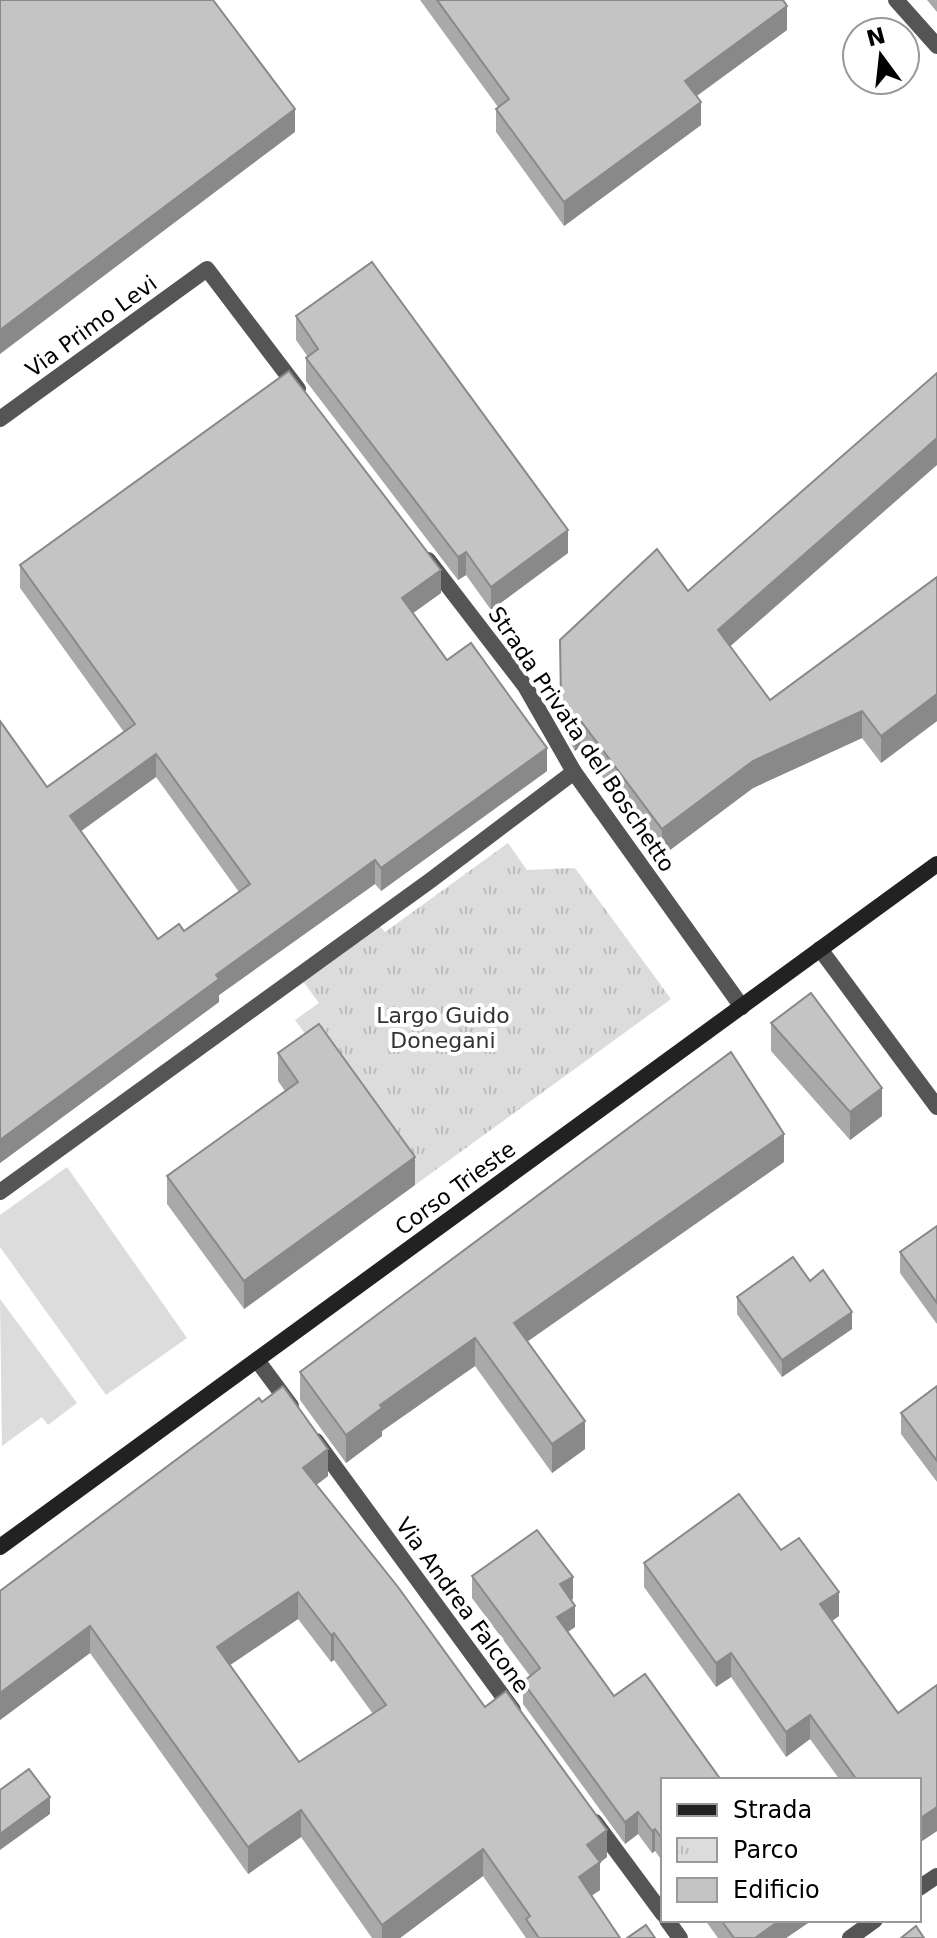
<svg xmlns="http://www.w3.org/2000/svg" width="937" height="1938" viewBox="0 0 937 1938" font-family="'DejaVu Sans',sans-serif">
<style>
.green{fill:#dcdcdc}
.park{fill:url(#park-tufts)}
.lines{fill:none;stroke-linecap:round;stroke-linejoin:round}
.minor{stroke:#555;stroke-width:16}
.secondary{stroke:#222;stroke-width:16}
.wall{fill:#a9a9a9;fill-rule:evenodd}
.shaded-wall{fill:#898989}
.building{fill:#c4c4c4;stroke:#898989;stroke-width:2;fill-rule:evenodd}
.labels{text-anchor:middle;stroke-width:8;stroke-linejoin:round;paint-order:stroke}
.street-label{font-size:22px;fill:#000;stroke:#fff}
.park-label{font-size:22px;fill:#333;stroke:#fff}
</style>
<defs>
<pattern id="park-tufts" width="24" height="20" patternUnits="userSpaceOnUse" patternTransform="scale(2)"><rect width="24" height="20" fill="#dcdcdc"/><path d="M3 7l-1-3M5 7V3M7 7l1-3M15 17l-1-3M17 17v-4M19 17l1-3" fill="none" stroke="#bbb"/></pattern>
</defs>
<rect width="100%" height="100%" fill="#fff"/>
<g class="green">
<path d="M 67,1167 L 187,1338 L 106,1395 L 0,1247 L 0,1215 Z"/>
<path d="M 0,1299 L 77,1403 L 48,1425 L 42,1417 L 2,1446 Z"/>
</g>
<path class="park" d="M 508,843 L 527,870 L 575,868 L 671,999 L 415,1185 L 295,1020 L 319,1003 L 299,976 L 375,921 L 385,932 Z"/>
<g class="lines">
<g class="minor">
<path d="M 896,0 L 937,46"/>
<path d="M 0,419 L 207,269 L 298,389"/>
<path d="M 428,560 L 525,686 L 574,772 L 742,1007"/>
<path d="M 820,949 L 937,1107"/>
<path d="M 0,1192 L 431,880 L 574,772"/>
<path d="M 257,1360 L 291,1406"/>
<path d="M 316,1441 L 513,1710"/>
<path d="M 595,1822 L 663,1914"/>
<path d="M 919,1888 L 937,1876"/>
<path d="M 667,1920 L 680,1938"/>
<path d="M 850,1938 L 875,1920"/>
</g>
<path class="secondary" d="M 0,1547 L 937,864"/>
</g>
<g class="wall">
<path d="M 420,0 L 783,0 L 787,30 L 697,96 L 701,125 L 564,226 L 496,132 L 496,109 L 498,107 Z"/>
<path d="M 927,0 L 937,0 L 937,12 Z"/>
<path d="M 296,316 L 568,553 L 491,610 L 466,575 L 458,580 L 306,381 L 306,358 L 308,357 L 296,340 Z"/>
<path d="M 20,565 L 441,593 L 413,613 L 447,660 L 547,771 L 381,891 L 375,884 L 219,995 L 219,1002 L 0,1163 L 0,721 L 47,787 L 124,732 L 20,588 ZM 156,777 L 239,892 L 184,931 L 158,939 L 81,831 Z"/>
<path d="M 937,577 L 937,721 L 881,763 L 862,738 L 753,788 L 662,856 L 580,747 L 575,751 L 561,727 L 560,640 L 730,646 L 770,700 Z"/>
<path d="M 771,1023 L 882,1116 L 850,1140 L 771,1051 Z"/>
<path d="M 278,1053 L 415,1185 L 244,1309 L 167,1204 L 167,1176 L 285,1091 L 278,1081 Z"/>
<path d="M 784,1162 L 527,1341 L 585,1449 L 552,1473 L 475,1366 L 382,1431 L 382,1436 L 346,1463 L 300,1400 L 300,1372 Z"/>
<path d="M 937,1226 L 937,1324 L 900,1273 L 900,1252 Z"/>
<path d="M 810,1281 L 852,1329 L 782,1377 L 737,1314 L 737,1297 Z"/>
<path d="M 937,1386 L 937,1482 L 901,1434 L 901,1413 Z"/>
<path d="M 328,1476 L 316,1485 L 485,1707 L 607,1857 L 600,1862 L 600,1890 L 591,1896 L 620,1938 L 526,1938 L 483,1876 L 400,1938 L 372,1938 L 301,1837 L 248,1874 L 90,1653 L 0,1720 L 0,1591 ZM 298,1619 L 331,1662 L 334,1660 L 373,1714 L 299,1762 L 230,1665 Z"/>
<path d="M 739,1494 L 781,1550 L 799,1538 L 839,1592 L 839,1616 L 832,1621 L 898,1713 L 937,1685 L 937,1831 L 919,1843 L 919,1780 L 840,1780 L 810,1739 L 786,1757 L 731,1677 L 716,1687 L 644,1587 L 644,1563 Z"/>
<path d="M 472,1576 L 573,1599 L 571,1600 L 575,1627 L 568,1632 L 663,1780 L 663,1862 L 655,1851 L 652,1853 L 638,1834 L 625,1844 L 523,1704 L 523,1682 L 530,1676 L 472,1598 Z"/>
<path d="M 705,1920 L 808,1920 L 808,1923 L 786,1938 L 718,1938 Z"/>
</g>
<g class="shaded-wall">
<path d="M 787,6 L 787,30 L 685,104 L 685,81 Z"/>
<path d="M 701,102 L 701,125 L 564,226 L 564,202 Z"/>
<path d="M 295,109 L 295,132 L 0,354 L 0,330 Z"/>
<path d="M 937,438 L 937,465 L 718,657 L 718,630 Z"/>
<path d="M 568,530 L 568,553 L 491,610 L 491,587 Z"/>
<path d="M 466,552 L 466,575 L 458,580 L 458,557 Z"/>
<path d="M 441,570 L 441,593 L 402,621 L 402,598 Z"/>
<path d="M 937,694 L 937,721 L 881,763 L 881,736 Z"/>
<path d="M 862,711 L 862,738 L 753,788 L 662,856 L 662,829 L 753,761 Z"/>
<path d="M 580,720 L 580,747 L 575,751 L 575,724 Z"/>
<path d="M 547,748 L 547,771 L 381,891 L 381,868 Z"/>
<path d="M 156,754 L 156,777 L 70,839 L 70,816 Z"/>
<path d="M 375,860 L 375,884 L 219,995 L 219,1002 L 0,1163 L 0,1140 L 216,975 Z"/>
<path d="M 882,1088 L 882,1116 L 850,1140 L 850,1112 Z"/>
<path d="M 784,1134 L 784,1162 L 514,1351 L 514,1323 Z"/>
<path d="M 415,1157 L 415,1185 L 244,1309 L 244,1281 Z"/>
<path d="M 852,1312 L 852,1329 L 782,1377 L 782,1360 Z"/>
<path d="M 475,1338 L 475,1366 L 382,1431 L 382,1436 L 346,1463 L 346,1435 L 380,1405 Z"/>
<path d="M 585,1421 L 585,1449 L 552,1473 L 552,1444 Z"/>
<path d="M 328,1449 L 328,1476 L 303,1495 L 303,1468 Z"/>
<path d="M 573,1577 L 573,1599 L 560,1606 L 560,1584 Z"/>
<path d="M 298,1592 L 298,1619 L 217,1674 L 217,1647 Z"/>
<path d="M 839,1592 L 839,1616 L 820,1629 L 820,1604 Z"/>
<path d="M 575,1606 L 575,1627 L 557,1639 L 557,1617 Z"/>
<path d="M 90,1626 L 90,1653 L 0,1720 L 0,1693 Z"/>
<path d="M 334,1633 L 334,1660 L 331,1662 L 331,1635 Z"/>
<path d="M 731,1653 L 731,1677 L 716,1687 L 716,1663 Z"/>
<path d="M 810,1715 L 810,1739 L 786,1757 L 786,1732 Z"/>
<path d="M 50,1797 L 50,1814 L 0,1850 L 0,1834 Z"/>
<path d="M 937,1807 L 937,1831 L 919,1843 L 919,1819 Z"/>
<path d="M 301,1810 L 301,1837 L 248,1874 L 248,1847 Z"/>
<path d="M 638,1812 L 638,1834 L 625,1844 L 625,1822 Z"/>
<path d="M 655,1829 L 655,1851 L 652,1853 L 652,1831 Z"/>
<path d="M 607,1830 L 607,1857 L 597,1865 L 600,1862 L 600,1890 L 579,1904 L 579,1877 L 587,1845 Z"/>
<path d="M 483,1849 L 483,1876 L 400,1938 L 382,1938 L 382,1925 Z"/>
<path d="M 780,1920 L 808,1920 L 808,1923 L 786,1938 L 755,1938 Z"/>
</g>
<g class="building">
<path d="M 0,0 L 213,0 L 295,109 L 0,330 Z"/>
<path d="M 437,0 L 783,0 L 787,6 L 685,81 L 701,102 L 564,202 L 496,109 L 509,99 Z"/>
<path d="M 372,262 L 568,530 L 491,587 L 466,552 L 458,557 L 306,358 L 318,349 L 296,316 Z"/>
<path d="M 289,371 L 441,570 L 402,598 L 447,660 L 471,643 L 547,748 L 381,868 L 375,860 L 216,975 L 219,979 L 0,1140 L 0,721 L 47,787 L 135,724 L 20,565 ZM 156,754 L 250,884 L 184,931 L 179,924 L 158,939 L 70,816 Z"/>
<path d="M 937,373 L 937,438 L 718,630 L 770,700 L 937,577 L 937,694 L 881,736 L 862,711 L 753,761 L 662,829 L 580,720 L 575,724 L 561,700 L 560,640 L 657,549 L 688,591 Z"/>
<path d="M 811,993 L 882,1088 L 850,1112 L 771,1023 Z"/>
<path d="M 319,1024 L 415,1157 L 244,1281 L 167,1176 L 298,1082 L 278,1053 Z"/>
<path d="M 731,1052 L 784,1134 L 514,1323 L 585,1421 L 552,1444 L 475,1338 L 380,1405 L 382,1408 L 346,1435 L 300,1372 Z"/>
<path d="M 937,1226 L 937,1303 L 900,1252 Z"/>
<path d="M 793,1257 L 810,1281 L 823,1270 L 852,1312 L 782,1360 L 737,1297 Z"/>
<path d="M 283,1386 L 328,1449 L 303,1468 L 398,1587 L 485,1707 L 506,1691 L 607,1830 L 587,1845 L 600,1862 L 579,1877 L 620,1938 L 539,1938 L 526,1919 L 530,1916 L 483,1849 L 382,1925 L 301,1810 L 248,1847 L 90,1626 L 0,1693 L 0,1591 L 259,1398 L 262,1402 ZM 298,1592 L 331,1635 L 334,1633 L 386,1705 L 299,1762 L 217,1647 Z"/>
<path d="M 937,1386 L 937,1461 L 901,1413 Z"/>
<path d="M 739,1494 L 781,1550 L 799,1538 L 839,1592 L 820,1604 L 898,1713 L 937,1685 L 937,1807 L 919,1819 L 919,1780 L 857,1780 L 810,1715 L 786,1732 L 731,1653 L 716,1663 L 644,1563 Z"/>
<path d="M 537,1530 L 573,1577 L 560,1584 L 575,1606 L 557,1617 L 614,1696 L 645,1674 L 721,1780 L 663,1780 L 663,1840 L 655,1829 L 652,1831 L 638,1812 L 625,1822 L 523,1682 L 540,1668 L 472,1576 Z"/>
<path d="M 29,1769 L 50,1797 L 0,1834 L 0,1790 Z"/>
<path d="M 721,1920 L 780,1920 L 755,1938 L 734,1938 Z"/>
<path d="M 646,1925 L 655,1938 L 627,1938 Z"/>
<path d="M 916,1926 L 924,1938 L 901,1938 Z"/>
</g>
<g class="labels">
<g class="street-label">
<text transform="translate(91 326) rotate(-36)" y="8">Via Primo Levi</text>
<text transform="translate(582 739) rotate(56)" y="8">Strada Privata del Boschetto</text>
<text transform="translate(455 1188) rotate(-36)" y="8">Corso Trieste</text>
<text transform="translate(463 1605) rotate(54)" y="8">Via Andrea Falcone</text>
</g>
<g class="park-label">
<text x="443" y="1023">Largo Guido<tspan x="443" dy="25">Donegani</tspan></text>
</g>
</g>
<rect x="661" y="1778" width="260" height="144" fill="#ffffff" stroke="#999999" stroke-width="2"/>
<rect x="677" y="1804" width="40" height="12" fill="#222222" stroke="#999999" stroke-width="2"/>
<text x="733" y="1818" font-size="24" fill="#000000">Strada</text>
<rect x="677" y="1838" width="40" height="24" fill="url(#park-tufts)" stroke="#999999" stroke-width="2"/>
<text x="733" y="1858" font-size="24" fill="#000000">Parco</text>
<rect x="677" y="1878" width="40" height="24" fill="#c4c4c4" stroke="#999999" stroke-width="2"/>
<text x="733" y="1898" font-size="24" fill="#000000">Edificio</text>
<g transform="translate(881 56) rotate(345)"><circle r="38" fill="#ffffff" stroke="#999999" stroke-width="2"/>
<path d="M0-6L14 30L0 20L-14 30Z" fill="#000000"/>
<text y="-12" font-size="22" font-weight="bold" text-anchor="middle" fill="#000000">N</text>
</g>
</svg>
